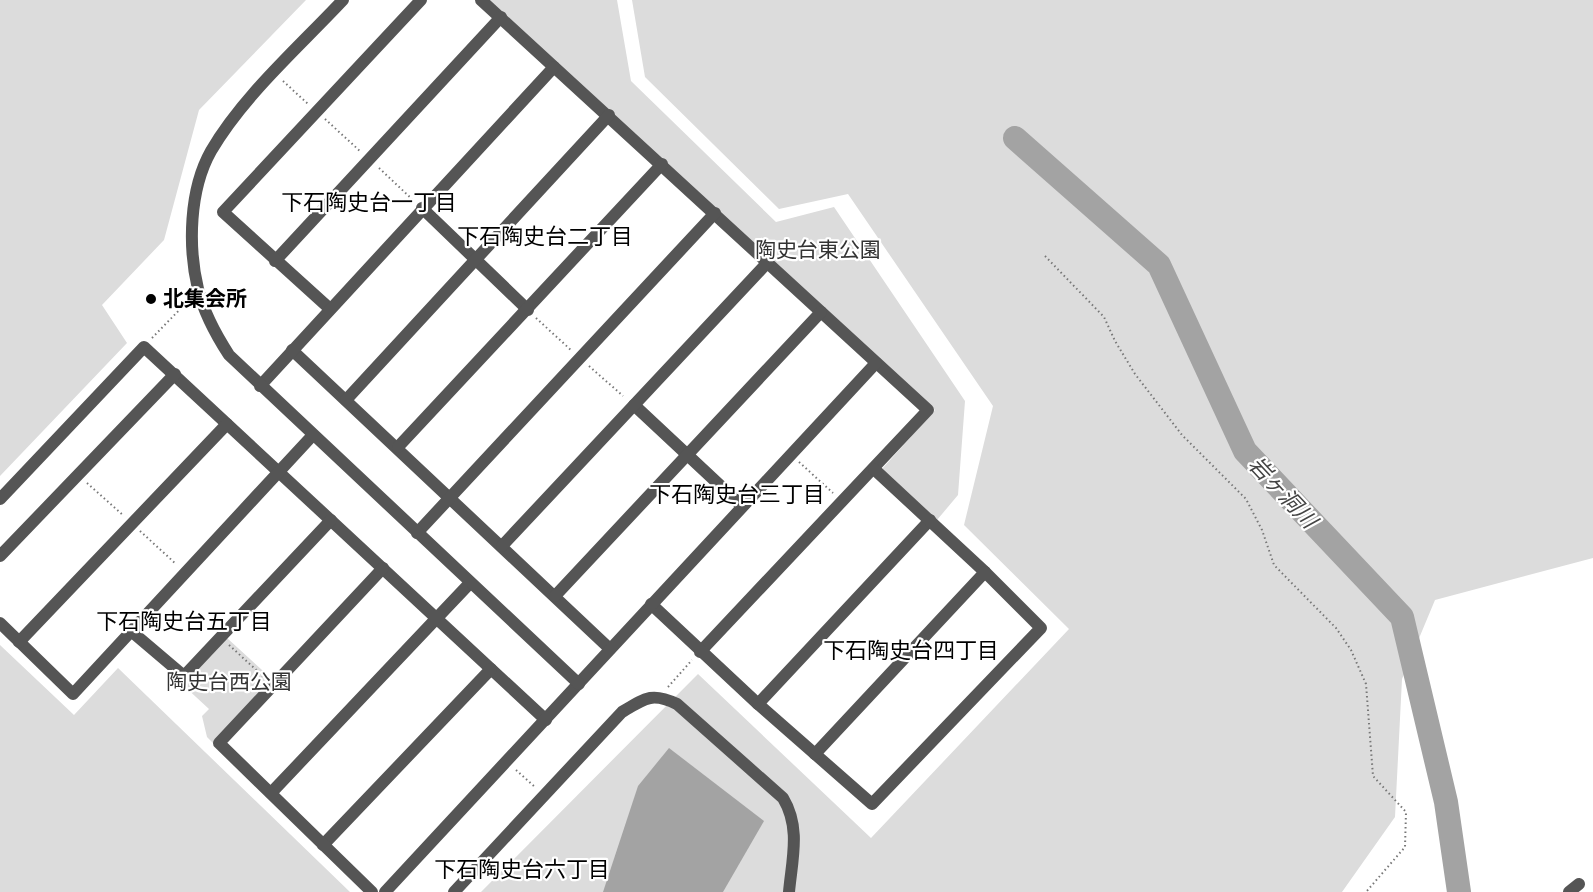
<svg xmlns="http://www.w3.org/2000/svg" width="1593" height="892" viewBox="0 0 1593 892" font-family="Cabin,'Noto Sans JP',sans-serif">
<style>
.green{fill:#dcdcdc}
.water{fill:#a3a3a3}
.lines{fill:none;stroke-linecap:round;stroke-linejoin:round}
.river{stroke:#a3a3a3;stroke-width:24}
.path{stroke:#777;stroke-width:2;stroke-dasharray:1.5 3;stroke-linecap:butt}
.minor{stroke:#555;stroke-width:12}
.tertiary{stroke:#555;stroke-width:12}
.poi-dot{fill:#000;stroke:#fff;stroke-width:2}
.labels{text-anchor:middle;stroke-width:4.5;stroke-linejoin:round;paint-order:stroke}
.park-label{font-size:21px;fill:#333;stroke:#fff}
.poi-label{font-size:21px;font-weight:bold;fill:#000;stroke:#fff;text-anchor:start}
.neighbourhood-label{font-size:22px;fill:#000;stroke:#fff}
.water-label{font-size:22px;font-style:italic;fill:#444;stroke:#fff}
</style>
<rect width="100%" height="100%" fill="#fff"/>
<g class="green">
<path d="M 0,0 L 306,0 L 199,110 L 164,240 L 102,305 L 127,343 L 0,476 Z"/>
<path d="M 488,0 L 617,0 L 631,81 L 776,222 L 834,207 L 965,401 L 958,495 L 937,520 L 882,469 L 935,410 Z"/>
<path d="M 632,0 L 1593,0 L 1593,558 L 1435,600 L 1402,679 L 1395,817 L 1342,892 L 481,892 L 698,674 L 871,838 L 1069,629 L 964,525 L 993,406 L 848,194 L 779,209 L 645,77 Z"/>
<path d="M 227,638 L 273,680 L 214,744 L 207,737 L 202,716 L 209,709 L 183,685 Z"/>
<path d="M 0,645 L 74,715 L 118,668 L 350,892 L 0,892 Z"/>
</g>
<path class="water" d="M 669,748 L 764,821 L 723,892 L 603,892 L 638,786 Z"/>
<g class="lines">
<path class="river" d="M 1015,138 L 1159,265 L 1245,451 L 1402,617 L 1446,802 L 1459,892"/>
<g class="path">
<path d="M 283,81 L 308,104"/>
<path d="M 325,119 L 361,152"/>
<path d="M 379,168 L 414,201"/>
<path d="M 1045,256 L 1104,317 L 1115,341 L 1135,374 L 1182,435 L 1246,499 L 1262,530 L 1274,565 L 1336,628 L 1351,650 L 1366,684 L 1373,776 L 1406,812 L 1405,847 L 1366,892"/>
<path d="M 536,318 L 572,351"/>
<path d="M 152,338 L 188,301"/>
<path d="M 589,366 L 623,396"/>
<path d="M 799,462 L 833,493"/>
<path d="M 87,483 L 123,515"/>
<path d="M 140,531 L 176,564"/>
<path d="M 229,645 L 265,678"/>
<path d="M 668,687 L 692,660"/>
<path d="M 516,770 L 536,788"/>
</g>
<g class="minor">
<path d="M 481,0 L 928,410 L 700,652"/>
<path d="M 422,208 L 528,310"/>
<path d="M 275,261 L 501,17"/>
<path d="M 329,308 L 223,212 L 421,0"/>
<path d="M 292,350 L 610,649"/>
<path d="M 260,386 L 554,67"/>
<path d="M 346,400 L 609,115"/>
<path d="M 634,405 L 742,506"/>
<path d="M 398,447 L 662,164"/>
<path d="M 0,499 L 144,347 L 546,720"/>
<path d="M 417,533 L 715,213"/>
<path d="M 502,546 L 768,262"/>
<path d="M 0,556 L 175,374"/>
<path d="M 555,596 L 821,312"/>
<path d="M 651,604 L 758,704 L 930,520"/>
<path d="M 0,623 L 73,694 L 312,436"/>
<path d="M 131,631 L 184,676 L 331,520"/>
<path d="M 19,642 L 227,424"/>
<path d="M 758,704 L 872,804 L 1041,628 L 985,572 L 874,469"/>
<path d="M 815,754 L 985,572"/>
<path d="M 271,793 L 470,583"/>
<path d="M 323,845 L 491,669"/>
<path d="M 372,892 L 219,743 L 383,568"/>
<path d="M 385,892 L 876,363"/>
<path d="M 454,892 L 622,712 C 645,698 652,692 677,704 L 783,798 C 801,828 792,859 789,892"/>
<path d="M 1569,892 L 1579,884"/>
</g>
<path class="tertiary" d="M 343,0 C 299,47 243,96 211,151 C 189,190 188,247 198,289 C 204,313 216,335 229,355 L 579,684"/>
</g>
<circle class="poi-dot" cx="151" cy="299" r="6"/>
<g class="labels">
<g class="park-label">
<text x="818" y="257">陶史台東公園</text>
<text x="229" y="689">陶史台西公園</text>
</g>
<g class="poi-label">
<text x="163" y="306">北集会所</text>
</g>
<g class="neighbourhood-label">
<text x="369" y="210">下石陶史台一丁目</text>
<text x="545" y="244">下石陶史台二丁目</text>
<text x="737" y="502">下石陶史台三丁目</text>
<text x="184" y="629">下石陶史台五丁目</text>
<text x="911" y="658">下石陶史台四丁目</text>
<text x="522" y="877">下石陶史台六丁目</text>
</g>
<g class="water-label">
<text transform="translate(1283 492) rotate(47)" y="8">岩ヶ洞川</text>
</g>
</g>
</svg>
